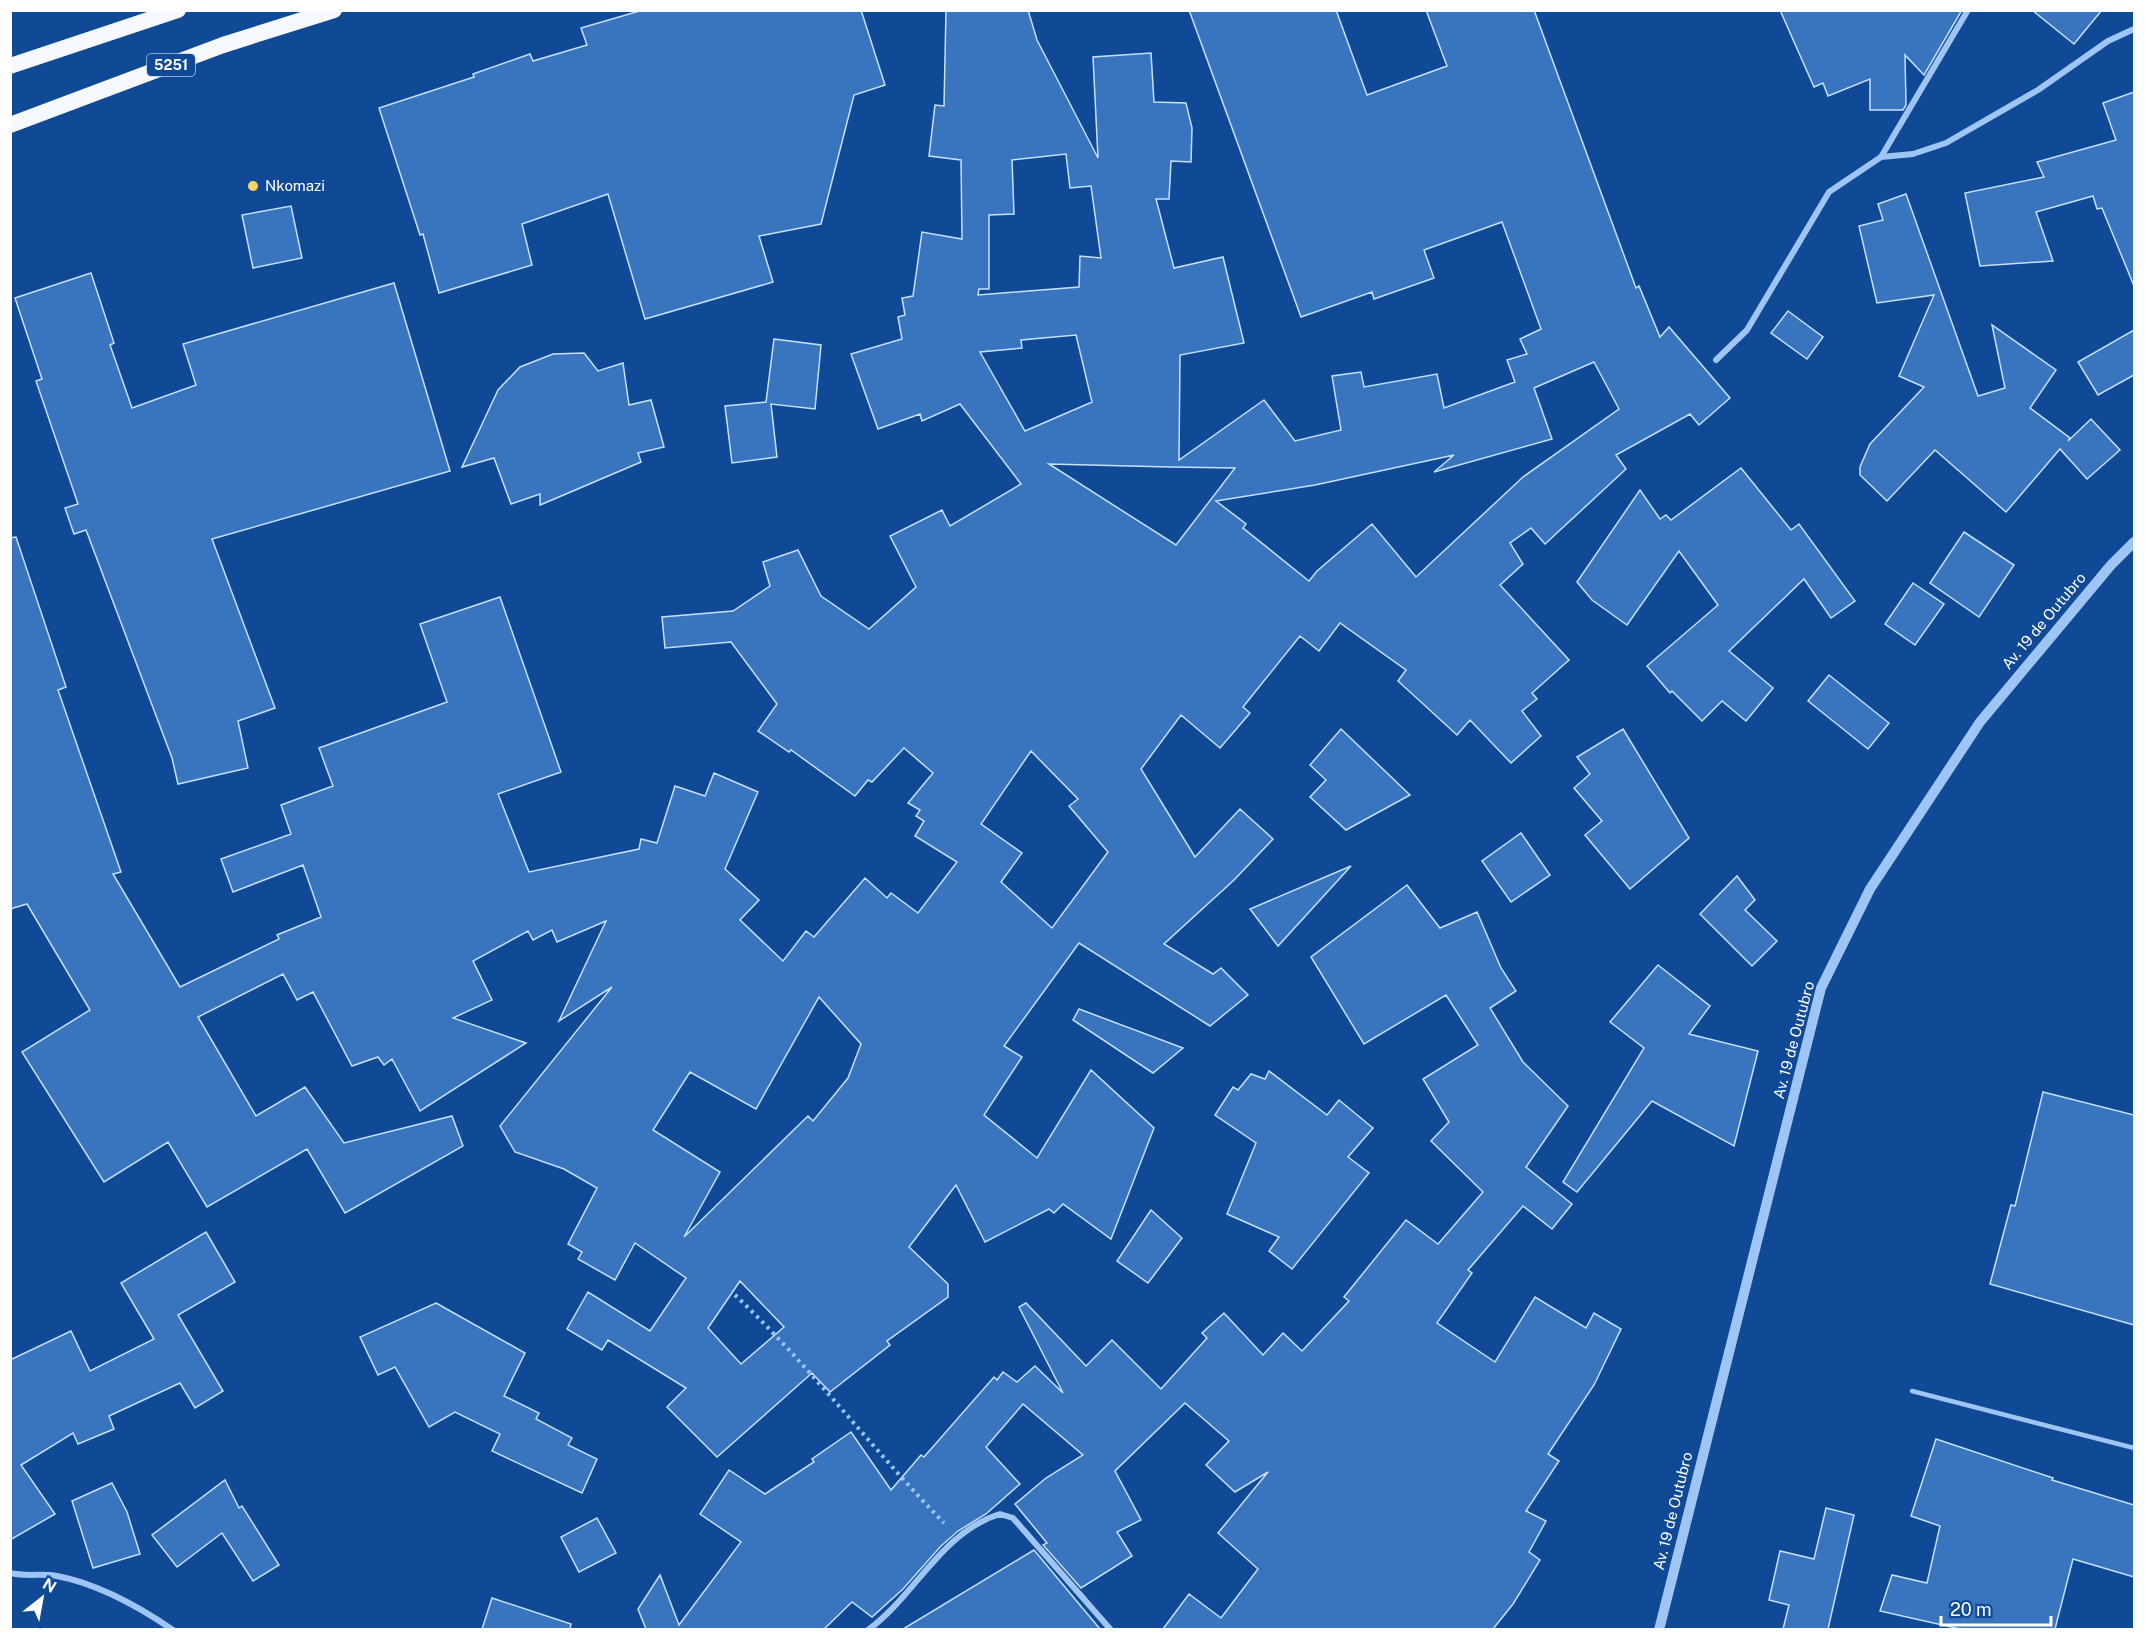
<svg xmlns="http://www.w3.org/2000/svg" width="2145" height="1640" viewBox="0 0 2145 1640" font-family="'Public Sans',sans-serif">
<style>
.building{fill:#3974be;stroke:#c7e0fe;stroke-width:1.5;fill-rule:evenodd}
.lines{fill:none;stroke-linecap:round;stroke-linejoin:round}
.path{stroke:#9fc5f4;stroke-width:4;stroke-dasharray:3 4.5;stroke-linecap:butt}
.service{stroke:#9fc5f4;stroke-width:4.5}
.minor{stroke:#9fc5f4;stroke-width:6}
.tertiary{stroke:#9fc5f4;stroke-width:10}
.trunk{stroke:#f6f9ff;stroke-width:16}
.poi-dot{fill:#ffd262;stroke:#104a96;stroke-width:2}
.labels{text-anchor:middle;stroke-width:4.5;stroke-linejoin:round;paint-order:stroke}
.shield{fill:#104a96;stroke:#b7c9e0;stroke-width:1.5}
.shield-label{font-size:14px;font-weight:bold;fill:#fff}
.poi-label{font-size:15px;fill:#fff;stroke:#104a96;text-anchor:start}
.street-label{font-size:15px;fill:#fff;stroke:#104a96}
</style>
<rect width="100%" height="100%" fill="#104a96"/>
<g class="building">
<path d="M 643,10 L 861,10 L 885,85 L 854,95 L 821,224 L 759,236 L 773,282 L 645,319 L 608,194 L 522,224 L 532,265 L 439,293 L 423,234 L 420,235 L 379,108 L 474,77 L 473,74 L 530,54 L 533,61 L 587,45 L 581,28 Z"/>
<path d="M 946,10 L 1028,10 L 1037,40 L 1098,158 L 1093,57 L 1151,53 L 1154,102 L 1186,103 L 1192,128 L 1191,162 L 1171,161 L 1169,199 L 1156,199 L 1174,268 L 1223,257 L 1244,343 L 1180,355 L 1179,460 L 1264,400 L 1295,441 L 1341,430 L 1332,376 L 1361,372 L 1364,387 L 1437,374 L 1444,408 L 1515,382 L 1507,360 L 1527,354 L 1520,339 L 1541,329 L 1502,222 L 1424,250 L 1434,278 L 1374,299 L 1372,292 L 1301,317 L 1189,10 L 1336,10 L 1367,95 L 1447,66 L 1426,10 L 1534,10 L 1636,288 L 1639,286 L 1660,337 L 1669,327 L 1730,398 L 1699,425 L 1690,414 L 1616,455 L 1626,469 L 1545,544 L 1531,528 L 1510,543 L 1523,564 L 1500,585 L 1569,660 L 1532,693 L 1537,699 L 1522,711 L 1541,736 L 1511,763 L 1470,720 L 1457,735 L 1398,681 L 1406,670 L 1340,623 L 1319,651 L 1300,636 L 1243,707 L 1250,713 L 1220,748 L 1181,715 L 1141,769 L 1195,857 L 1240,809 L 1273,839 L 1234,880 L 1164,944 L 1213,974 L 1221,968 L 1248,995 L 1210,1026 L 1079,943 L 1004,1046 L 1022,1057 L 984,1115 L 1037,1158 L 1091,1070 L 1154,1128 L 1111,1239 L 1063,1204 L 1054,1213 L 1049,1209 L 985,1242 L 956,1185 L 909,1247 L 948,1284 L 948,1297 L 887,1341 L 890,1345 L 830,1392 L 812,1373 L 717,1457 L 667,1407 L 686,1388 L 608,1340 L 602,1350 L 567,1329 L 588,1292 L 650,1331 L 686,1278 L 635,1243 L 615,1280 L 578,1259 L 582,1252 L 568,1244 L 597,1188 L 564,1169 L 515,1152 L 500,1126 L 612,987 L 559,1021 L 606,921 L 557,942 L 552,930 L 533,940 L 528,931 L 473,961 L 492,1000 L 453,1018 L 526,1043 L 420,1111 L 392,1059 L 384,1065 L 378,1057 L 352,1066 L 313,992 L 297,1000 L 283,974 L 198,1017 L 256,1116 L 305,1087 L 344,1143 L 452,1116 L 463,1146 L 345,1213 L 307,1149 L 207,1207 L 168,1142 L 104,1182 L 22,1052 L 90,1010 L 27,904 L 10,909 L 10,538 L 16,537 L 66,687 L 58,690 L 121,872 L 113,874 L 180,987 L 279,939 L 277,935 L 321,917 L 303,865 L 233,892 L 221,859 L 291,834 L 281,805 L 333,786 L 319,748 L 447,702 L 420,624 L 500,597 L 561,772 L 498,794 L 529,872 L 639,849 L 641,839 L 657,843 L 675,786 L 705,796 L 714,773 L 758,792 L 725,869 L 759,900 L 740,920 L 783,961 L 806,931 L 814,937 L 865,878 L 887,898 L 891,893 L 918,913 L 957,862 L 915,836 L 924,821 L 916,816 L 920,810 L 908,803 L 933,773 L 904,748 L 872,782 L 868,780 L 855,796 L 791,750 L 789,752 L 758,731 L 777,704 L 731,642 L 665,648 L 662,617 L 733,611 L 770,586 L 763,562 L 798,550 L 821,596 L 869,629 L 916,587 L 890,536 L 942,510 L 950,526 L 1021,484 L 960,404 L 922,421 L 920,414 L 878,429 L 851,354 L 902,339 L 898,317 L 905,315 L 902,298 L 913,296 L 922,232 L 962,239 L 961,160 L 929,156 L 935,105 L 944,106 ZM 1066,154 L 1070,188 L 1091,186 L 1101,258 L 1080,256 L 1079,287 L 978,295 L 979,289 L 989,289 L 989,215 L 1014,214 L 1012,160 ZM 1076,335 L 1092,402 L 1025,431 L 980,352 L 1022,348 L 1021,340 ZM 1594,362 L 1619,409 L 1523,477 L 1416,577 L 1372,524 L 1317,571 L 1309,581 L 1243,528 L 1246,524 L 1216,501 L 1315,485 L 1454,455 L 1434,472 L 1552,439 L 1534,388 ZM 1049,464 L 1170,467 L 1235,468 L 1176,545 ZM 1031,751 L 1078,799 L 1069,806 L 1108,852 L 1052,928 L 1001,882 L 1022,853 L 981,824 ZM 819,997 L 861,1044 L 848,1078 L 813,1121 L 808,1116 L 684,1237 L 720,1172 L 653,1130 L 690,1072 L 756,1109 ZM 740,1281 L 784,1327 L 741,1364 L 708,1328 Z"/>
<path d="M 1780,10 L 1962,10 L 1924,75 L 1905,55 L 1906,105 L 1903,110 L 1870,110 L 1870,79 L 1828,96 L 1823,83 L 1814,87 Z"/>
<path d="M 2032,10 L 2102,10 L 2074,44 Z"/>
<path d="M 2134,92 L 2134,286 L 2102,208 L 2097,209 L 2093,196 L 2036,212 L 2053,261 L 1980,266 L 1965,193 L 2044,177 L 2037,162 L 2116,140 L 2103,103 Z"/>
<path d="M 1906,194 L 1978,396 L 2005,388 L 1992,325 L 2056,370 L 2030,408 L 2070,438 L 2068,441 L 2091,419 L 2120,450 L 2087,479 L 2060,449 L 2006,512 L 1935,450 L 1887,501 L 1860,475 L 1860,467 L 1870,444 L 1924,387 L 1899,376 L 1934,295 L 1877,303 L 1859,226 L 1883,220 L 1878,204 Z"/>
<path d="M 291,206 L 302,258 L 253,268 L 242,215 Z"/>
<path d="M 91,273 L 114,343 L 110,345 L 132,408 L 196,385 L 183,344 L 394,283 L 450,471 L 212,539 L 275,708 L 238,721 L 248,768 L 178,784 L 172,758 L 86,530 L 74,534 L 65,508 L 78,504 L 36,381 L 42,379 L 15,298 Z"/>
<path d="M 1788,311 L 1823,337 L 1807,359 L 1771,333 Z"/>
<path d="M 2134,330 L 2134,375 L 2098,395 L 2078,362 Z"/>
<path d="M 774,339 L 821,345 L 815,409 L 771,404 L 777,457 L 732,463 L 725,406 L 766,402 Z"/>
<path d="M 584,353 L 598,371 L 623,363 L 629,405 L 651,400 L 664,447 L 638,453 L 641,462 L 540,505 L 540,494 L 511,504 L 494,458 L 462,467 L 498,390 L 520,367 L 553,354 Z"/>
<path d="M 1741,468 L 1791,530 L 1799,524 L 1855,601 L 1831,618 L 1804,579 L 1729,651 L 1773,688 L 1746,721 L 1722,701 L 1702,721 L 1672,691 L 1670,693 L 1647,666 L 1718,605 L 1679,551 L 1627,625 L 1592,600 L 1577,582 L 1640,490 L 1660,519 L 1666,515 L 1671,520 Z"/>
<path d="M 1964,532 L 2014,565 L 1979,617 L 1930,583 Z"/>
<path d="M 1913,583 L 1944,604 L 1915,645 L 1885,624 Z"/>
<path d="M 1829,675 L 1889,723 L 1868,749 L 1808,701 Z"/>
<path d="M 1341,729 L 1410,795 L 1346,830 L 1310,797 L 1326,780 L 1310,765 Z"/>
<path d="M 1623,729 L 1689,838 L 1630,889 L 1585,835 L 1602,821 L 1574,788 L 1590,774 L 1577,757 Z"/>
<path d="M 1521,833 L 1550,875 L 1511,902 L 1482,861 Z"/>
<path d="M 1351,866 L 1278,946 L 1250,909 Z"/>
<path d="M 1737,876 L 1755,900 L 1745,910 L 1777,941 L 1752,966 L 1700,914 Z"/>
<path d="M 1407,885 L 1440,928 L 1477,912 L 1501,968 L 1516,991 L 1490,1008 L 1523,1062 L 1568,1106 L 1526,1167 L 1572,1204 L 1552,1229 L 1523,1206 L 1468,1270 L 1472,1273 L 1437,1323 L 1495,1362 L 1535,1297 L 1586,1328 L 1594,1313 L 1621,1329 L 1594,1385 L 1548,1454 L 1559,1461 L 1526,1511 L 1546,1521 L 1529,1552 L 1540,1560 L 1513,1604 L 1493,1629 L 1163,1629 L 1189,1594 L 1221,1618 L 1258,1569 L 1218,1533 L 1268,1472 L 1235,1492 L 1206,1465 L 1229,1441 L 1185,1403 L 1115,1471 L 1141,1520 L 1117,1532 L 1132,1556 L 1081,1588 L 1043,1545 L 1047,1543 L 1015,1504 L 1046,1478 L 1083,1455 L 1023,1404 L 986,1447 L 1020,1484 L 986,1514 L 958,1531 L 941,1546 L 903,1589 L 872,1617 L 852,1602 L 824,1629 L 646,1629 L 638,1609 L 660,1575 L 679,1625 L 741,1542 L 700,1514 L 729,1470 L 765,1494 L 814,1462 L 812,1459 L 851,1432 L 891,1490 L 921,1455 L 924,1457 L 994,1377 L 997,1380 L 1003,1372 L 1017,1382 L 1035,1366 L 1063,1393 L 1019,1307 L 1026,1303 L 1086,1366 L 1112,1340 L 1161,1389 L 1207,1338 L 1202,1333 L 1224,1313 L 1263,1355 L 1283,1333 L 1302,1351 L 1349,1301 L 1344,1297 L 1406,1220 L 1438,1244 L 1483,1192 L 1431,1141 L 1449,1122 L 1423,1079 L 1478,1045 L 1446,995 L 1364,1044 L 1311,957 Z"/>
<path d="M 1658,965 L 1710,1006 L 1689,1034 L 1758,1051 L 1734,1146 L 1652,1101 L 1577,1192 L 1563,1182 L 1644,1048 L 1610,1022 Z"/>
<path d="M 1079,1009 L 1183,1048 L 1153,1073 L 1073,1020 Z"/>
<path d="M 1269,1071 L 1327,1115 L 1339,1100 L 1373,1128 L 1348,1157 L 1369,1173 L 1292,1269 L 1269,1251 L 1279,1237 L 1227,1214 L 1256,1143 L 1215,1115 L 1233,1087 L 1238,1090 L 1251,1074 L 1265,1079 Z"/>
<path d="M 2043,1092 L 2134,1115 L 2134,1325 L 1990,1284 L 2011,1205 L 2015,1206 Z"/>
<path d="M 1151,1210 L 1182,1238 L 1148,1283 L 1117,1261 Z"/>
<path d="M 206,1232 L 235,1282 L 178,1315 L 223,1391 L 195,1408 L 180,1383 L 109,1416 L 114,1429 L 78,1444 L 73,1433 L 21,1465 L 55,1514 L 10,1540 L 10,1360 L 71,1331 L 90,1371 L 154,1339 L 121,1283 Z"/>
<path d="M 436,1303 L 525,1353 L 504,1396 L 539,1413 L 536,1419 L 572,1438 L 568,1445 L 597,1459 L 582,1493 L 492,1451 L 500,1434 L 455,1412 L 429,1427 L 395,1367 L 378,1375 L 360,1337 Z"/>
<path d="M 1936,1439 L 2053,1478 L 2052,1480 L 2134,1505 L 2134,1577 L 2073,1559 L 2055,1629 L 1960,1629 L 1880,1611 L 1892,1575 L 1927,1583 L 1940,1526 L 1911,1516 Z"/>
<path d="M 225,1480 L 239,1508 L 242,1506 L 279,1565 L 253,1581 L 222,1533 L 177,1567 L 152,1535 Z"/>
<path d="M 112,1483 L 127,1512 L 140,1554 L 93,1568 L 72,1501 Z"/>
<path d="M 1826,1508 L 1854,1515 L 1828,1629 L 1783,1629 L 1789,1605 L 1769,1600 L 1780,1551 L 1814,1559 Z"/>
<path d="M 597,1518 L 616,1553 L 579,1572 L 561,1537 Z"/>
<path d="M 1034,1550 L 1100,1629 L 903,1629 Z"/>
<path d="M 492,1598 L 571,1624 L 570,1629 L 482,1629 Z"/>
</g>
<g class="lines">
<path class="path" d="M 735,1295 C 810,1366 872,1449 944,1523"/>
<path class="service" d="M 1912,1391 L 2134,1448"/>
<g class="minor">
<path d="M 1881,157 L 1913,154 L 1946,143 L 2038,90 L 2108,41 L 2134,29"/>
<path d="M 1716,360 L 1747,330 L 1829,192 L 1881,157 L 1968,10"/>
<path d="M 10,1573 C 26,1577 42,1573 57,1576 C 99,1584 138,1606 173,1630"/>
<path d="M 868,1630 C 916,1595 941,1532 1000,1514 L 1013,1518 L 1111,1630"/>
</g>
<path class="tertiary" d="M 1659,1630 L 1821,988 L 1870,889 L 1980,722 L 2111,565 L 2134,542"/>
<g class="trunk">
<path d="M 10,66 L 178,10"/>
<path d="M 10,125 L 223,45 L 334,10"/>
</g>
</g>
<circle class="poi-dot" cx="253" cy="186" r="6"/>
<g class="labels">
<rect class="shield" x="147" y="54" width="48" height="22" rx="4.5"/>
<g class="shield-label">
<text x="171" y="70">5251</text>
</g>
<g class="poi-label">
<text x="265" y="191">Nkomazi</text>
</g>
<g class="street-label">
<text transform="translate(2044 621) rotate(-50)" y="5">Av. 19 de Outubro</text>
<text transform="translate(1794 1040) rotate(-75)" y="5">Av. 19 de Outubro</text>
<text transform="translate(1673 1511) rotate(-76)" y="5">Av. 19 de Outubro</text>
</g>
</g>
<rect width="2145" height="1640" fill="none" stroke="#ffffff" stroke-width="24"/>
<g transform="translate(42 1598) rotate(31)" stroke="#104a96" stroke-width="4.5" paint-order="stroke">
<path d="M0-4.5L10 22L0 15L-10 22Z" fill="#ffffff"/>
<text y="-9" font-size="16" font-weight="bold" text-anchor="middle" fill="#ffffff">N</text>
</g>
<path d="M1941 1616v9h110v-9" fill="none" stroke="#ffffff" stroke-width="3"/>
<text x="1950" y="1616" font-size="18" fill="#ffffff" stroke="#104a96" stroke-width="4.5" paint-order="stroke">20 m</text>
</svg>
